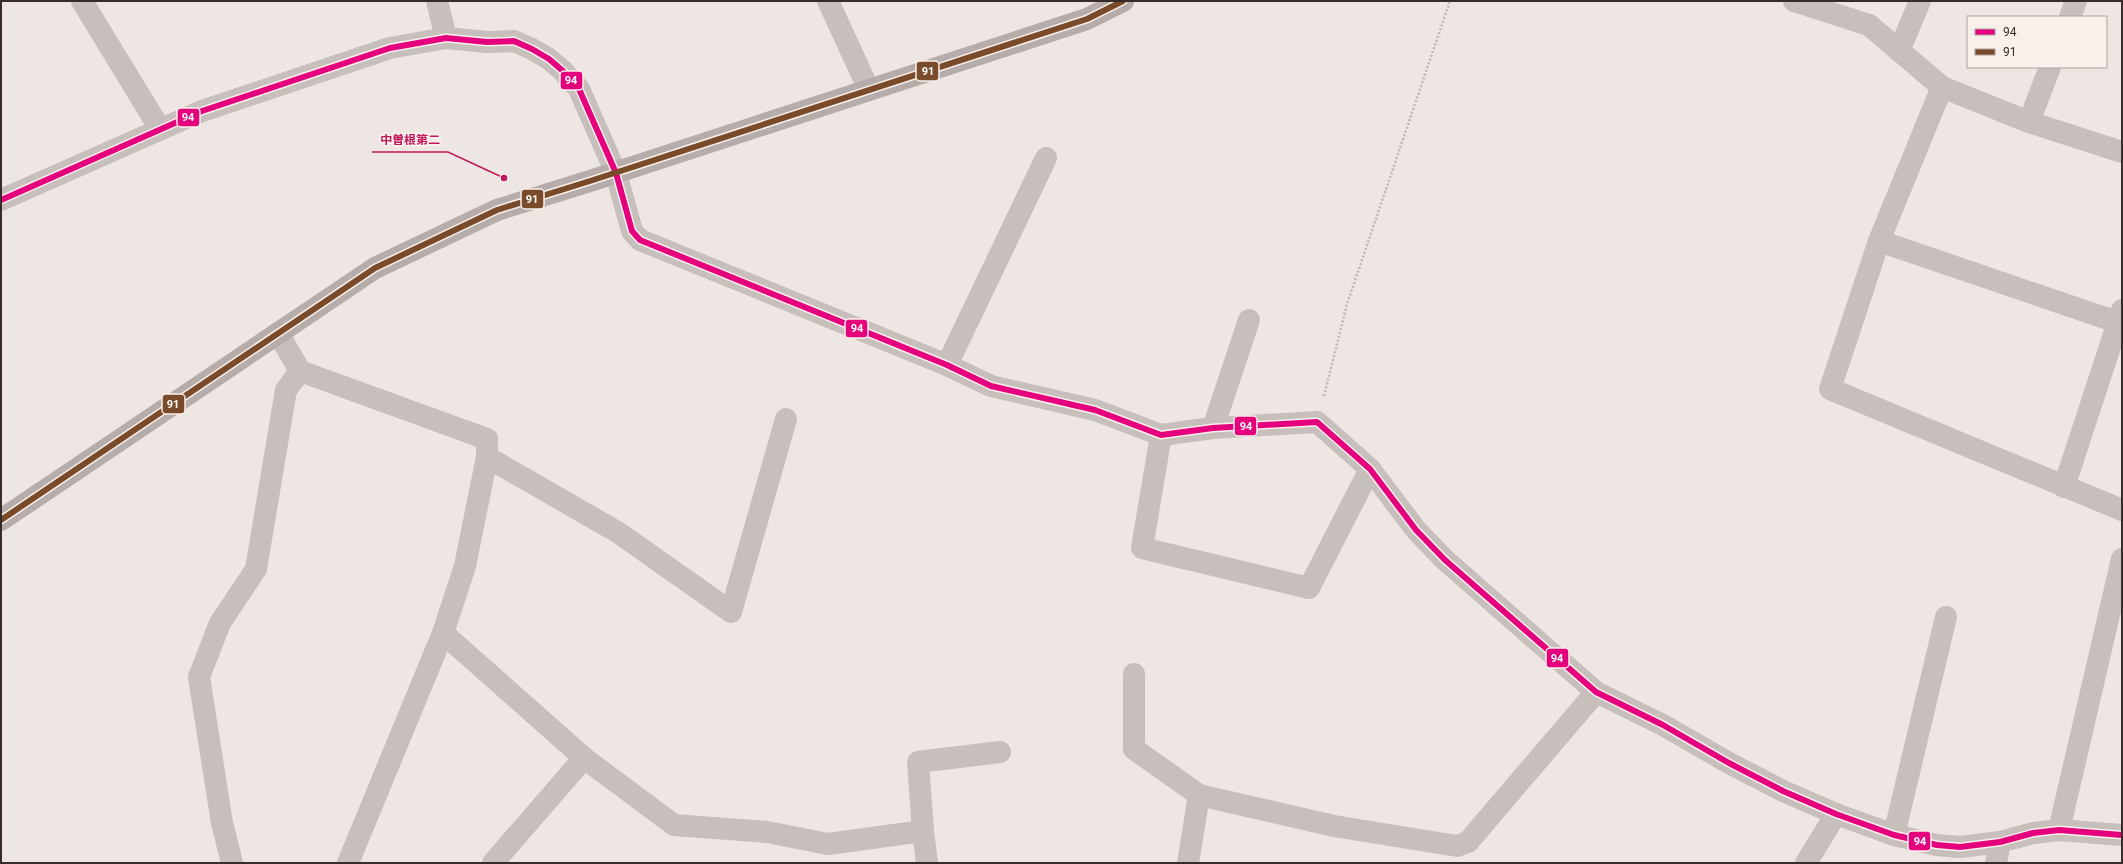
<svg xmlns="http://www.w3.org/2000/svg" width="2123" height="864" viewBox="0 0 2123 864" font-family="Roboto,'Noto Sans JP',sans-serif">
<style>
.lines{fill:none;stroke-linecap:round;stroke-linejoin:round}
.path{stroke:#c0b7b4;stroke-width:2.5;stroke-dasharray:2 2;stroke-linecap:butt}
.minor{stroke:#c7bfbc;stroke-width:22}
.major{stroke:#b6adab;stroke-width:22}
.bus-1-casing{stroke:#faf0eb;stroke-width:9}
.bus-2-casing{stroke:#faf0eb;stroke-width:9}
.bus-1{stroke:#e5007d;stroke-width:6}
.bus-2{stroke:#7a4b2a;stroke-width:6}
.leader{fill:none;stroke:#c2185b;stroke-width:1.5}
.callout-dot{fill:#c2185b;stroke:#faf0eb;stroke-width:1.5}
.callout-label{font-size:12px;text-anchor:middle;font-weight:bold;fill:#c2185b;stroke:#faf0eb;stroke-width:4;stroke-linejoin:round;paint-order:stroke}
.line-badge{stroke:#faf0eb;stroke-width:1.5}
.badge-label{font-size:11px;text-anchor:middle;font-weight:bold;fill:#fff}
</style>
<rect width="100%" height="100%" fill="#eee6e3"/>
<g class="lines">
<path class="path" d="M 1324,396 L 1347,304 L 1450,1"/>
<g class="minor">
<path d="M 82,1 L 160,129"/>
<path d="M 437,1 L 446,38"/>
<path d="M 828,1 L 869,90"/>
<path d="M 1794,1 L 1869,25 L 1942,87 L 2029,122 L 2122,152"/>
<path d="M 2070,17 L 2076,1"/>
<path d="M 1899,51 L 1920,1"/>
<path d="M 1942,87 L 1879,241 L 1830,389 L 2122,510"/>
<path d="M 2029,122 L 2050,67"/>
<path d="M 1,200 L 202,111 L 390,48 L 446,38 L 487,42 L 514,41 L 532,49 L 549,59 L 563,71 L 579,89 L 616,173 L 632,231 L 640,240 L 947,365 L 991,386 L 1095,410 L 1161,435 L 1213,428 L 1317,422 L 1370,469 L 1416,530 L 1445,560 L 1596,692 L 1663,725 L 1729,763 L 1783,791 L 1836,814 L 1894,835 L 1937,845 L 1960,847 L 2000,842 L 2033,833 L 2059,830 L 2122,835"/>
<path d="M 1879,241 L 2117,322"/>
<path d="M 278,333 L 300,371 L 487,439 L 487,457 L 465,566 L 443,633 L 348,863"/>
<path d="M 947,365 L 1046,158"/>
<path d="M 1213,428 L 1249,320"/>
<path d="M 1161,435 L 1142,548 L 1309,588 L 1370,469"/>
<path d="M 487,457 L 619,533 L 731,612 L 786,419"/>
<path d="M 2064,487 L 2122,310"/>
<path d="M 443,633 L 584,758 L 493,863"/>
<path d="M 1134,674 L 1134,749 L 1199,795 L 1334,826 L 1457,846 L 1468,842 L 1596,692"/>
<path d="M 584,758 L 674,825 L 767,832 L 828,844 L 923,831 L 927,863"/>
<path d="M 2059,830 L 2122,559"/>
<path d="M 923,831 L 918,762 L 1000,752"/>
<path d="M 1894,835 L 1946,617"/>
<path d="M 232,863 L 222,823 L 199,677 L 220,623 L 256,569 L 286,390 L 300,371"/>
<path d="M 1188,863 L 1199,795"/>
<path d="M 1806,863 L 1836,814"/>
<path d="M 1996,863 L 2000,842"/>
</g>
<path class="major" d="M 1,520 L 375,268 L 497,210 L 590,181 L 1087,19 L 1123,1"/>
<defs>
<path id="bus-1" d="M 1,200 L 202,111 L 390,48 L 446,38 L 487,42 L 514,41 L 532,49 L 549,59 L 563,71 L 579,89 L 616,173 L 632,231 L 640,240 L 947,365 L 991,386 L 1095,410 L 1161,435 L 1213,428 L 1317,422 L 1370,469 L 1416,530 L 1445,560 L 1596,692 L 1663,725 L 1729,763 L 1783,791 L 1836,814 L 1894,835 L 1937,845 L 1960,847 L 2000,842 L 2033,833 L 2059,830 L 2122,835"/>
<path id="bus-2" d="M 1,520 L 375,268 L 497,210 L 590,181 L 1087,19 L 1123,1"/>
</defs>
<use href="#bus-1" class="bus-1-casing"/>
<use href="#bus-2" class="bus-2-casing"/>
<use href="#bus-1" class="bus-1"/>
<use href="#bus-2" class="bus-2"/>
</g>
<path class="leader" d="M504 178L448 152H372"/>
<circle class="callout-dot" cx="504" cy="178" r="4"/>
<g class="callout-label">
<text x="410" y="144">中曽根第二</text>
</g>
<g class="line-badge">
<rect x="916" y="61" width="23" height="20" rx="4" fill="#7a4b2a"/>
<rect x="560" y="71" width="23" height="19" rx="4" fill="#e5007d"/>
<rect x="177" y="108" width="23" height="19" rx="4" fill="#e5007d"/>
<rect x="521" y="189" width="23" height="20" rx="4" fill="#7a4b2a"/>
<rect x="845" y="319" width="23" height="19" rx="4" fill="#e5007d"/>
<rect x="162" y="394" width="23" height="20" rx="4" fill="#7a4b2a"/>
<rect x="1234" y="416" width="23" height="20" rx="4" fill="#e5007d"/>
<rect x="1546" y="648" width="23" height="20" rx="4" fill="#e5007d"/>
<rect x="1908" y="831" width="23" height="20" rx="4" fill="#e5007d"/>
</g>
<g class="badge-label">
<text x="928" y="75">91</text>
<text x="571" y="84">94</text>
<text x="188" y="121">94</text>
<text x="532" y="203">91</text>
<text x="857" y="332">94</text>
<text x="173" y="408">91</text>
<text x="1246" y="430">94</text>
<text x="1557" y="662">94</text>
<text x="1920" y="845">94</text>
</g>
<rect width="2123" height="864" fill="none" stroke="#382b2a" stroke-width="4"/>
<rect x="1967" y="16" width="140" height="52" fill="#faf0eb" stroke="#aca19e"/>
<rect x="1975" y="29" width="20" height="6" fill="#e5007d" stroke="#aca19e"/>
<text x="2003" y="36" font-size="12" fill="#382b2a">94</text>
<rect x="1975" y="49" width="20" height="6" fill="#7a4b2a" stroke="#aca19e"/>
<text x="2003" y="56" font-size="12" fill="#382b2a">91</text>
</svg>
